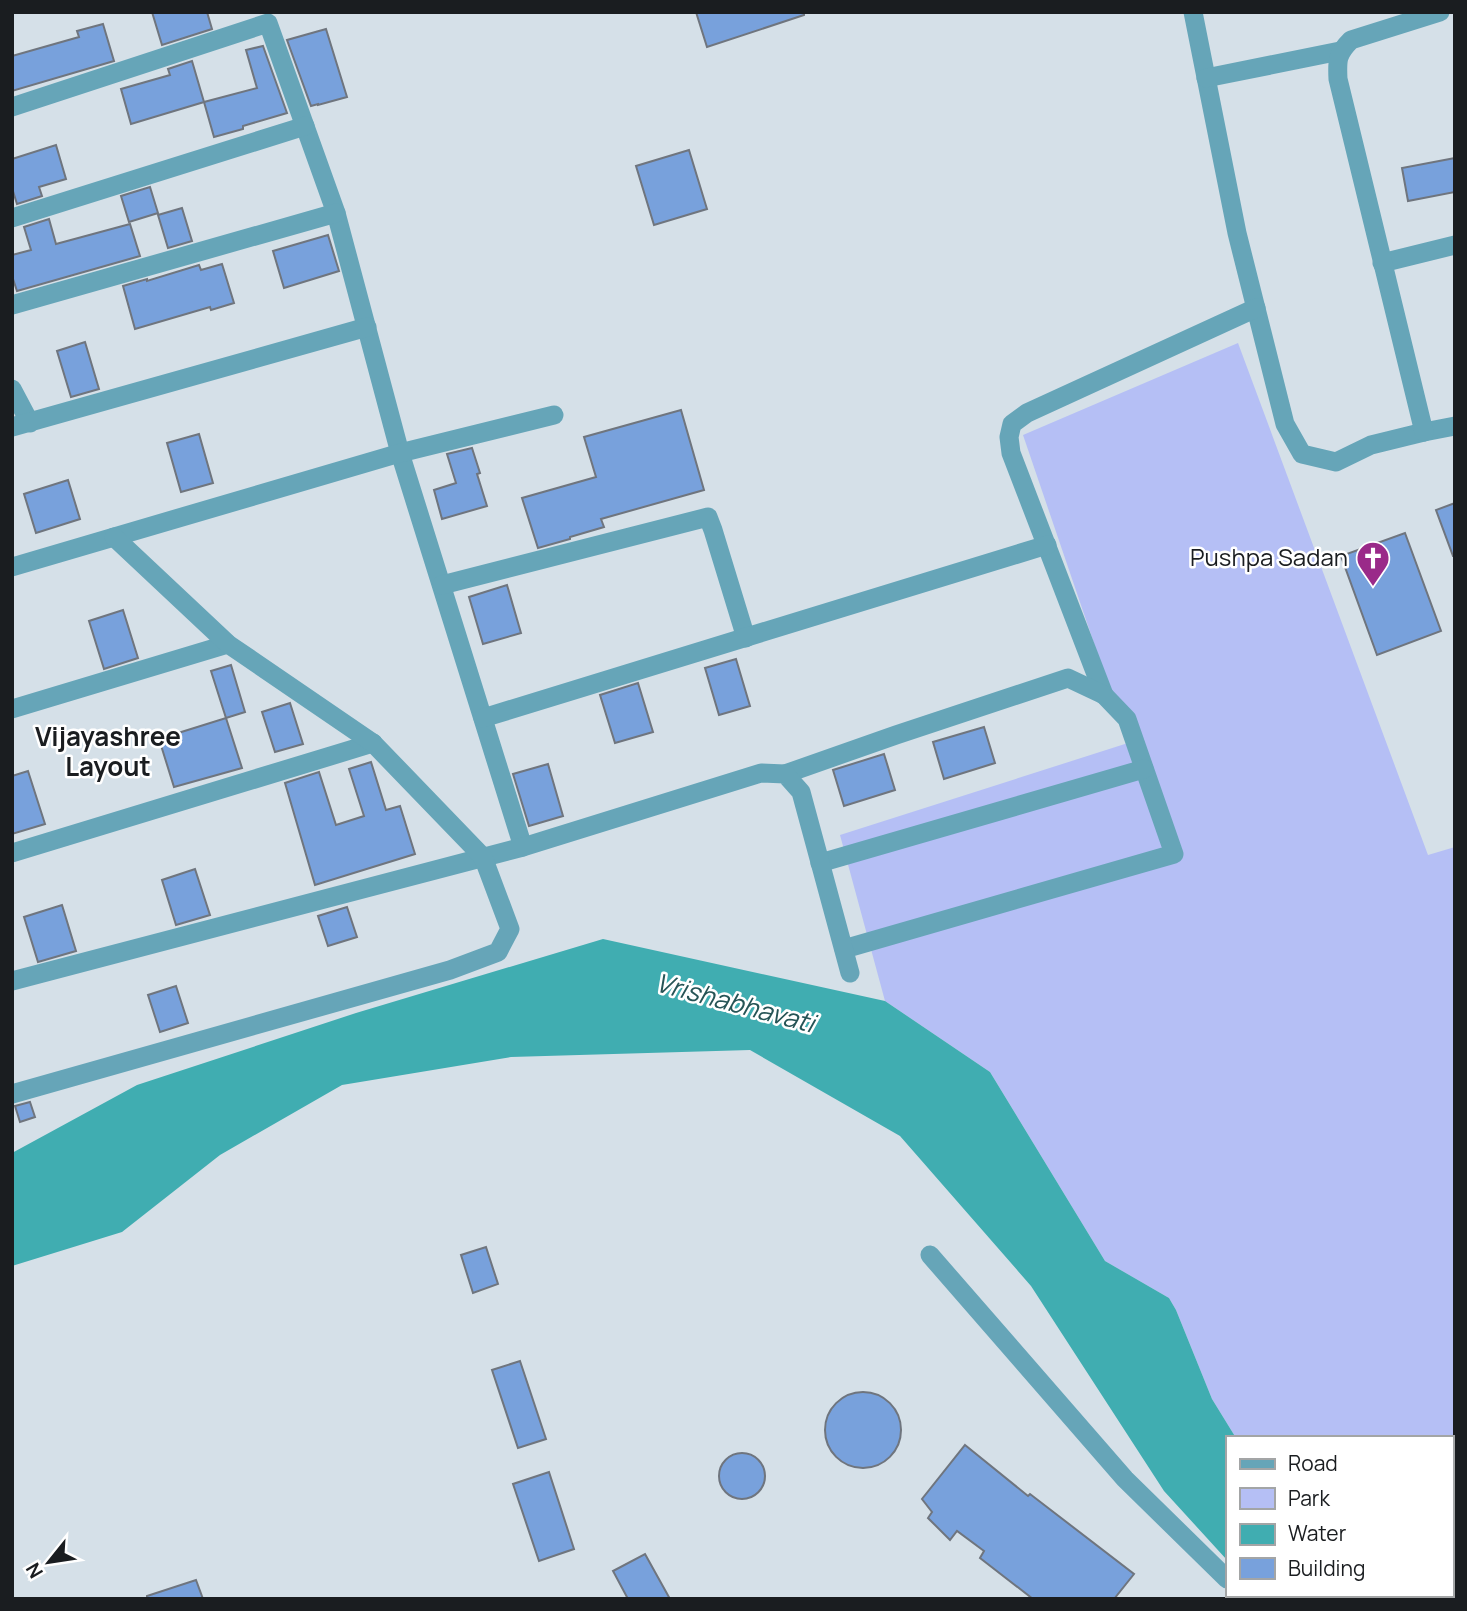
<svg xmlns="http://www.w3.org/2000/svg" width="1467" height="1611" viewBox="0 0 1467 1611" font-family="Manrope,sans-serif">
<style>
.green{fill:#b5bff5}
.water{fill:#40adb1}
.building{fill:#78a1dc;stroke:#6f757e;stroke-width:2}
.lines{fill:none;stroke-linecap:round;stroke-linejoin:round}
.minor{stroke:#66a5b8;stroke-width:19}
.labels{text-anchor:middle;stroke-width:5;stroke-linejoin:round;paint-order:stroke}
.poi-label{font-size:24px;fill:#1a1d20;stroke:#fff;text-anchor:end}
.neighbourhood-label{font-size:26px;font-weight:bold;fill:#1a1d20;stroke:#fff}
.water-label{font-size:26px;font-style:italic;fill:#265456;stroke:#fff}
</style>
<rect width="100%" height="100%" fill="#d5e0e8"/>
<path class="green" d="M 1238,343 L 1428,855 L 1455,847 L 1455,1433 L 1451,1438 L 1236,1438 L 1212,1399 L 1176,1310 L 1169,1298 L 1105,1261 L 990,1072 L 885,1001 L 840,835 L 1128,743 L 1023,435 Z"/>
<g class="water">
<path d="M 603,939 L 885,1001 L 990,1072 L 1105,1261 L 1169,1298 L 1176,1310 L 1212,1399 L 1236,1438 L 1227,1438 L 1227,1560 L 1164,1491 L 1031,1286 L 900,1136 L 750,1050 L 511,1057 L 342,1085 L 220,1155 L 122,1232 L 12,1266 L 12,1153 L 137,1085 L 356,1013 Z"/>
<path d="M 1455,1433 L 1455,1573 L 1451,1578 L 1451,1438 Z"/>
<path d="M 1298,1595 L 1426,1595 L 1420,1599 L 1309,1599 Z"/>
</g>
<g class="building">
<path d="M 152,12 L 207,12 L 212,29 L 162,45 Z"/>
<path d="M 696,12 L 804,12 L 804,15 L 707,47 Z"/>
<path d="M 103,24 L 114,61 L 12,91 L 12,56 L 79,37 L 77,31 Z"/>
<path d="M 326,29 L 347,97 L 318,105 L 318,104 L 311,106 L 287,40 Z"/>
<path d="M 263,46 L 287,113 L 243,126 L 243,129 L 214,137 L 204,102 L 257,88 L 246,50 Z"/>
<path d="M 192,61 L 204,102 L 131,124 L 121,89 L 170,75 L 168,69 Z"/>
<path d="M 56,145 L 66,179 L 39,187 L 42,196 L 17,204 L 12,188 L 12,159 Z"/>
<path d="M 689,150 L 707,209 L 654,225 L 636,166 Z"/>
<path d="M 1455,158 L 1455,192 L 1408,201 L 1402,168 Z"/>
<path d="M 150,187 L 158,213 L 129,222 L 121,196 Z"/>
<path d="M 182,208 L 192,241 L 168,248 L 158,215 Z"/>
<path d="M 49,219 L 56,244 L 130,224 L 140,256 L 17,291 L 12,276 L 12,255 L 31,250 L 24,227 Z"/>
<path d="M 328,235 L 339,271 L 284,288 L 273,251 Z"/>
<path d="M 222,264 L 234,303 L 211,310 L 210,307 L 135,329 L 123,286 L 147,279 L 147,281 L 199,265 L 201,270 Z"/>
<path d="M 85,342 L 99,389 L 71,397 L 57,351 Z"/>
<path d="M 681,410 L 704,490 L 601,519 L 604,527 L 570,537 L 570,539 L 538,548 L 522,498 L 596,477 L 584,437 Z"/>
<path d="M 199,434 L 213,483 L 181,492 L 167,443 Z"/>
<path d="M 472,448 L 480,473 L 477,474 L 487,506 L 442,519 L 434,490 L 456,483 L 447,454 Z"/>
<path d="M 68,480 L 80,519 L 36,533 L 24,494 Z"/>
<path d="M 1455,503 L 1455,556 L 1453,556 L 1436,510 Z"/>
<path d="M 1405,533 L 1441,631 L 1377,655 L 1341,556 Z"/>
<path d="M 507,585 L 521,633 L 483,644 L 469,597 Z"/>
<path d="M 123,610 L 138,658 L 104,669 L 89,621 Z"/>
<path d="M 736,659 L 750,706 L 719,715 L 705,668 Z"/>
<path d="M 231,665 L 245,712 L 226,718 L 211,671 Z"/>
<path d="M 638,683 L 653,732 L 615,743 L 600,695 Z"/>
<path d="M 290,703 L 303,744 L 275,752 L 262,712 Z"/>
<path d="M 226,718 L 242,768 L 174,787 L 159,739 Z"/>
<path d="M 984,727 L 995,763 L 944,779 L 933,742 Z"/>
<path d="M 884,754 L 895,790 L 844,806 L 833,770 Z"/>
<path d="M 371,762 L 386,810 L 400,806 L 415,854 L 315,885 L 285,783 L 319,772 L 336,825 L 364,816 L 349,769 Z"/>
<path d="M 548,764 L 563,816 L 529,826 L 513,774 Z"/>
<path d="M 28,771 L 45,824 L 12,834 L 12,776 Z"/>
<path d="M 195,869 L 210,915 L 176,925 L 162,880 Z"/>
<path d="M 62,905 L 76,951 L 38,962 L 24,917 Z"/>
<path d="M 347,907 L 357,937 L 328,946 L 318,916 Z"/>
<path d="M 176,986 L 188,1023 L 160,1032 L 148,995 Z"/>
<path d="M 30,1102 L 35,1117 L 20,1122 L 15,1106 Z"/>
<path d="M 486,1247 L 498,1284 L 473,1293 L 461,1255 Z"/>
<path d="M 520,1361 L 546,1439 L 518,1448 L 492,1370 Z"/>
<circle cx="863" cy="1430" r="38"/>
<path d="M 965,1445 L 1028,1496 L 1030,1494 L 1134,1574 L 1114,1599 L 1033,1599 L 980,1558 L 984,1551 L 957,1531 L 950,1540 L 928,1518 L 932,1512 L 922,1499 Z"/>
<circle cx="742" cy="1476" r="23"/>
<path d="M 549,1472 L 574,1549 L 539,1561 L 513,1484 Z"/>
<path d="M 645,1554 L 670,1599 L 628,1599 L 613,1571 Z"/>
<path d="M 196,1580 L 203,1599 L 147,1599 L 147,1596 Z"/>
</g>
<g class="lines">
<g class="minor">
<path d="M 1193,12 L 1237,233 L 1285,424 L 1302,454 L 1336,462 L 1371,445 L 1424,432 L 1455,426"/>
<path d="M 1206,78 L 1340,51"/>
<path d="M 12,107 L 268,23 L 336,213 L 400,453 L 523,847"/>
<path d="M 12,218 L 305,126"/>
<path d="M 1382,263 L 1455,245"/>
<path d="M 12,305 L 336,213"/>
<path d="M 12,389 L 30,423"/>
<path d="M 12,427 L 367,327"/>
<path d="M 1424,432 L 1338,79 C 1337,60 1337,54 1351,40 L 1440,12"/>
<path d="M 12,567 L 400,453 L 554,415"/>
<path d="M 442,585 L 708,517 L 713,530 L 746,638"/>
<path d="M 1104,695 L 1011,453 L 1009,437 L 1012,424 L 1027,413 L 1256,308"/>
<path d="M 12,709 L 228,644"/>
<path d="M 483,718 L 1047,545"/>
<path d="M 785,774 L 896,735 L 1068,678 L 1104,695 L 1127,719 L 1174,854 L 844,949"/>
<path d="M 12,853 L 373,743"/>
<path d="M 820,863 L 1144,769"/>
<path d="M 12,981 L 523,847 L 761,773 L 785,774 L 801,792 L 850,973"/>
<path d="M 12,1094 L 450,970 L 498,952 L 510,929 L 483,857 L 373,743 L 228,644 L 114,537"/>
<path d="M 930,1255 L 1125,1479 L 1227,1579"/>
<path d="M 1244,1595 L 1247,1599"/>
<path d="M 1450,1599 L 1455,1595"/>
</g>
</g>
<defs>
<symbol id="church-pin" viewBox="-11 -11 22 30"><path d="M0 17L-7.5 6A9.5 9.5 0 1 1 7.5 6Z" fill="#9a2a89" stroke="#fff"/><path d="M-1.2-6h2.4v3.5h3.3v2.4h-3.3V6h-2.4V-.1h-3.3v-2.4h3.3Z" fill="#fff"/></symbol>
</defs>
<g fill-rule="evenodd">
<use href="#church-pin" x="1354" y="539" width="38" height="52"/>
</g>
<g class="labels">
<g class="poi-label">
<text x="1348" y="566">Pushpa Sadan</text>
</g>
<g class="neighbourhood-label">
<text x="108" y="746">Vijayashree<tspan x="108" dy="30">Layout</tspan></text>
</g>
<g class="water-label">
<text transform="translate(735 1003) rotate(15)" y="9">Vrishabhavati</text>
</g>
</g>
<rect width="1467" height="1611" fill="none" stroke="#1a1d20" stroke-width="28"/>
<rect x="1226" y="1436" width="228" height="161" fill="#ffffff" stroke="#a3a5a6" stroke-width="2"/>
<rect x="1240" y="1459" width="35" height="10" fill="#66a5b8" stroke="#a3a5a6" stroke-width="2"/>
<text x="1288" y="1471" font-size="21" fill="#1a1d20">Road</text>
<rect x="1240" y="1488" width="35" height="21" fill="#b5bff5" stroke="#a3a5a6" stroke-width="2"/>
<text x="1288" y="1506" font-size="21" fill="#1a1d20">Park</text>
<rect x="1240" y="1524" width="35" height="21" fill="#40adb1" stroke="#a3a5a6" stroke-width="2"/>
<text x="1288" y="1541" font-size="21" fill="#1a1d20">Water</text>
<rect x="1240" y="1558" width="35" height="21" fill="#78a1dc" stroke="#a3a5a6" stroke-width="2"/>
<text x="1288" y="1576" font-size="21" fill="#1a1d20">Building</text>
<g transform="translate(49 1562) rotate(240)" stroke="#ffffff" stroke-width="5" paint-order="stroke">
<path d="M0-5L12 26L0 18L-12 26Z" fill="#1a1d20"/>
<text y="-10" font-size="19" font-weight="bold" text-anchor="middle" fill="#1a1d20">N</text>
</g>
</svg>
